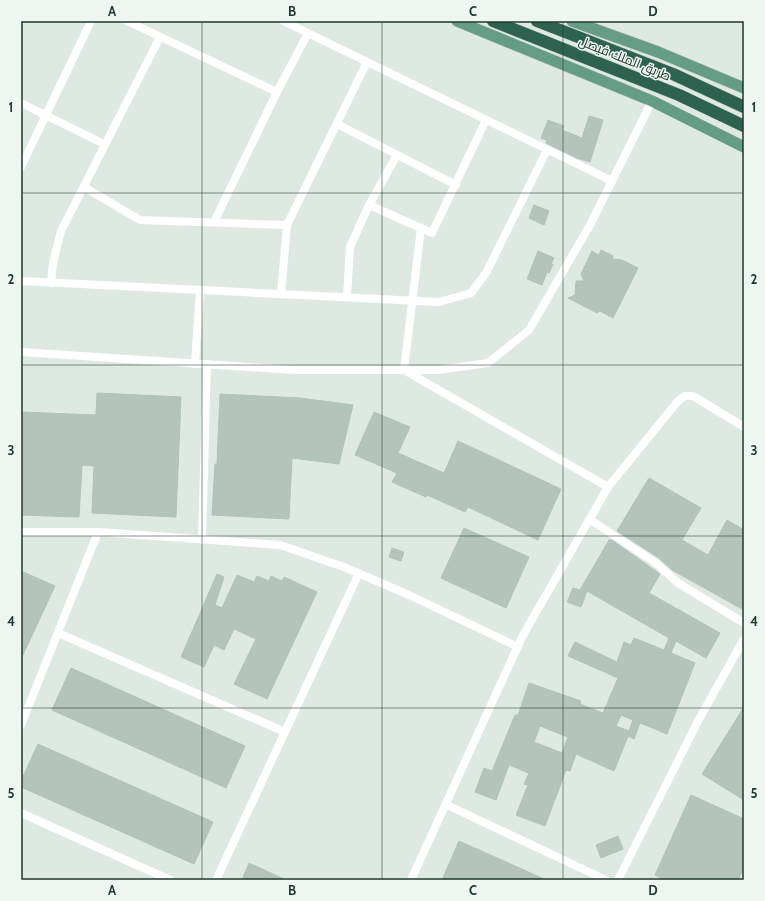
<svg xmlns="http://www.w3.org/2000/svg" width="765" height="901" viewBox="0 0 765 901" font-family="Cabin,Cairo,sans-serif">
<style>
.building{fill:#b4c3bb;stroke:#b1c2b8;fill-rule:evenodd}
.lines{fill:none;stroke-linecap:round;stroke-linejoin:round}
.major-casing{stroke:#bcc3c0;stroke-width:12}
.highway-casing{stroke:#bcc3c0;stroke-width:13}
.minor{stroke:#fff;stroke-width:8}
.major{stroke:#659c86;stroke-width:11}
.highway{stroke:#2e6250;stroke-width:12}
.grid{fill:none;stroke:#20372e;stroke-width:1;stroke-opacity:0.55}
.labels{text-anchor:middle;stroke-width:3;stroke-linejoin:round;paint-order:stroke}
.street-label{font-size:13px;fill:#20372e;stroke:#eef6f1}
.neatline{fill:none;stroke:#20372e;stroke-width:1.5}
.grid-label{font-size:13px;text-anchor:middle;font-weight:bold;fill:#20372e}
</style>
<rect width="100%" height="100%" fill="#dee9e2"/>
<g class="building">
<path d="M 589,116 L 603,120 L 590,162 L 577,158 L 546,143 L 547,140 L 541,138 L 548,120 L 564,126 L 562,130 L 582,138 Z"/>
<path d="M 534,205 L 549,211 L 544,225 L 529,218 Z"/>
<path d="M 601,250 L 613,256 L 612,259 L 622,260 L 638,268 L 613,318 L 600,311 L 597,313 L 568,298 L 575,295 L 576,281 L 584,281 L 581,274 L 592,251 L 599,255 Z"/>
<path d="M 538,251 L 554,258 L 551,264 L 553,264 L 549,273 L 547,272 L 542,285 L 527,279 Z"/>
<path d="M 97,393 L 181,397 L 176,517 L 92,513 L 94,466 L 82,465 L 79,517 L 21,515 L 21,412 L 96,415 Z"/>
<path d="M 220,394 L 300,398 L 353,405 L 339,464 L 292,458 L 289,519 L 212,515 L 215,464 L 217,464 Z"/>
<path d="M 374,412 L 410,427 L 398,453 L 444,473 L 458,441 L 561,489 L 538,540 L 468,507 L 465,512 L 427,495 L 426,497 L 392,482 L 397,473 L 355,455 Z"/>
<path d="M 649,478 L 701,508 L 682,540 L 708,555 L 727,520 L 744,530 L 744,610 L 672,570 L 659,558 L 617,531 Z"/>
<path d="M 464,528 L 529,557 L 506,608 L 441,578 Z"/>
<path d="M 609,540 L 612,540 L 660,574 L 649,593 L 720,633 L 706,658 L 676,641 L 671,653 L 695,663 L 667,734 L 640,723 L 634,739 L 628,736 L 614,771 L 576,754 L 570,771 L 566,770 L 545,826 L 516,815 L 528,785 L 524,784 L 529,773 L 509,765 L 496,800 L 475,792 L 484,768 L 492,771 L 515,715 L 518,715 L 529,683 L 581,701 L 580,704 L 603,713 L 618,678 L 568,656 L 575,642 L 617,662 L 624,642 L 631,645 L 634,638 L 664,650 L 669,638 L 587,591 L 581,607 L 567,602 L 573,588 L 580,590 ZM 621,715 L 633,720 L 629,731 L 616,726 ZM 540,726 L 568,737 L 562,753 L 534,742 Z"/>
<path d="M 392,548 L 404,552 L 401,561 L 389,557 Z"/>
<path d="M 21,571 L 55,586 L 21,659 Z"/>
<path d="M 217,574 L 224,577 L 215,605 L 222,608 L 237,575 L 254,582 L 257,576 L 269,581 L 271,576 L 282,581 L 284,577 L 317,592 L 267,699 L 234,684 L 256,639 L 234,629 L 224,650 L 214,645 L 204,667 L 181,657 Z"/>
<path d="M 71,668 L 245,746 L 226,788 L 52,710 Z"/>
<path d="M 744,707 L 744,800 L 702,774 Z"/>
<path d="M 38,744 L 213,822 L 194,864 L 21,787 L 21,781 Z"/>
<path d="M 691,795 L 744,819 L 744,867 L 738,880 L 665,880 L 655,875 Z"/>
<path d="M 618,836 L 623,849 L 601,858 L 596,845 Z"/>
<path d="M 459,841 L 515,866 L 546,880 L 442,880 Z"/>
<path d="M 249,863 L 286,880 L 242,880 Z"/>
</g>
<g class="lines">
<defs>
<g id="major">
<path d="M 457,21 L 652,101 L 744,147"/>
<path d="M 572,21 L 658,52 L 744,88"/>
</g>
<g id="highway">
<path d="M 493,21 L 679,95 L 744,126"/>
<path d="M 537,21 L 673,74 L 744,107"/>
</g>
</defs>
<use href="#major" class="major-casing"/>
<use href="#highway" class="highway-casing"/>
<g class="minor">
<path d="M 127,21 L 277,92"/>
<path d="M 283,21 L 612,181"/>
<path d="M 21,103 L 104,144"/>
<path d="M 337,124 L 456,185"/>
<path d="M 21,167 L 91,21"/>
<path d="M 84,187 L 140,220 L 287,225"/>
<path d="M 369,205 L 432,233 L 486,120"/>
<path d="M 214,222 L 277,92 L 308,33"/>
<path d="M 421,228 L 404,370 L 608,487 L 678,401 L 685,396 L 693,396 L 744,427"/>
<path d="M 21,281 L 439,302 L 471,293 L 486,273 L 547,150"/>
<path d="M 51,283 L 53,263 L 61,231 L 160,37"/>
<path d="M 281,294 L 287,225 L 367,62"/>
<path d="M 347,297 L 350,247 L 369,205 L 397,155"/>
<path d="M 21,352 L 295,370 L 438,370 L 488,363 L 529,330 L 590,225 L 652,101"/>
<path d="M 195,364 L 200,290"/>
<path d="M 589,519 L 656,563 L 678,583 L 744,623"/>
<path d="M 21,532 L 98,532 L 280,545 L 344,567 L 409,595 L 518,647"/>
<path d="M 202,540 L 207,364"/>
<path d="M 58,633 L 285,732"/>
<path d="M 21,725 L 98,532"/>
<path d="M 447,805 L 606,880"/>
<path d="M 21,813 L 170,880"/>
<path d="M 216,880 L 359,573"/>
<path d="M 411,880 L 522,637 L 608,487"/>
<path d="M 618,880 L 698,721 L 744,639"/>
</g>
<use href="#major" class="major"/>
<use href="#highway" class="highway"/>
</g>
<path class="grid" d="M 202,21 L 202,880M 382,21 L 382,880M 563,21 L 563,880M 21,193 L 744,193M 21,365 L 744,365M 21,536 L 744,536M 21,708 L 744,708"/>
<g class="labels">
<g class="street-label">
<text transform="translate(625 58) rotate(22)" y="5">طريق الملك فيصل</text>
</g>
</g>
<rect width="765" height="901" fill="none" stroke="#eef6f1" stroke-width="44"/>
<rect x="22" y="22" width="721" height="857" class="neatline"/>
<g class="grid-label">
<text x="112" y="16">A</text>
<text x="292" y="16">B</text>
<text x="473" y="16">C</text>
<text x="653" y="16">D</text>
<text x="11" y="112">1</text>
<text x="754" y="112">1</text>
<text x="11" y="284">2</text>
<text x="754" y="284">2</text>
<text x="11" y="455">3</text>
<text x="754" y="455">3</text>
<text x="11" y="626">4</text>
<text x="754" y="626">4</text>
<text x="11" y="798">5</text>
<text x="754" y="798">5</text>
<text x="112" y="895">A</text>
<text x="292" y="895">B</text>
<text x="473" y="895">C</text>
<text x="653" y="895">D</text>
</g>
</svg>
